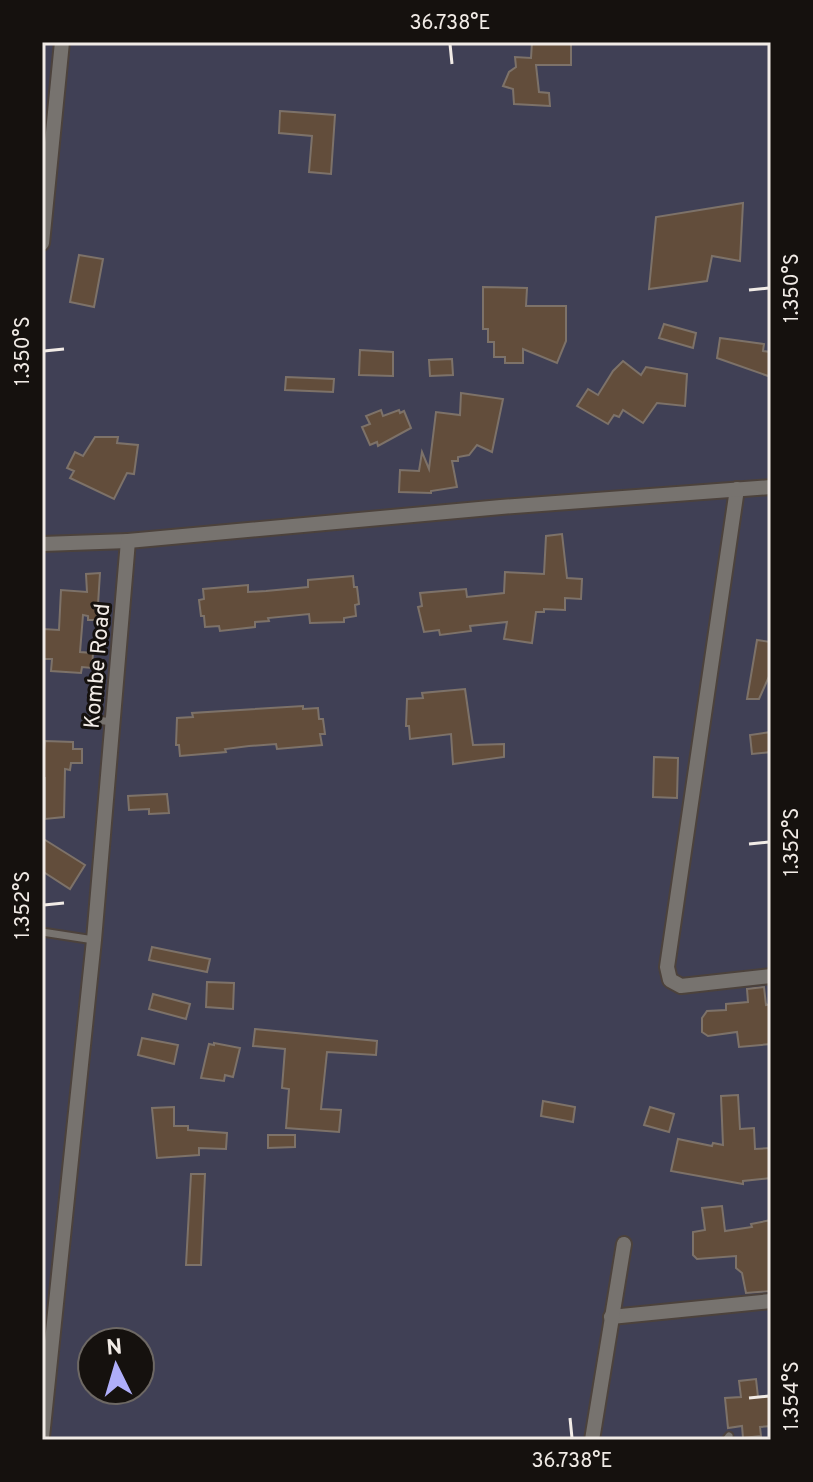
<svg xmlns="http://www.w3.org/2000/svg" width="813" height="1482" viewBox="0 0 813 1482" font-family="Overpass,sans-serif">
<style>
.green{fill:#404055;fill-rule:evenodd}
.building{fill:#624d3b;stroke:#7d7269;stroke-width:2}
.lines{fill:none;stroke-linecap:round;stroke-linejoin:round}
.service-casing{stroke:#4c423c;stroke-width:11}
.minor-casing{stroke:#4c423c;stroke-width:18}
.service{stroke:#77736f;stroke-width:7}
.minor{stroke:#77736f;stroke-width:14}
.ticks{fill:none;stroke:#f1ebe6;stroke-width:3}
.labels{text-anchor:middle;stroke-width:6;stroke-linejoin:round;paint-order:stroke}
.street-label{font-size:22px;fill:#f1ebe6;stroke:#15110e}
.neatline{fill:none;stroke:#f1ebe6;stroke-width:3}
.ticks-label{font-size:20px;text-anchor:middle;fill:#f1ebe6}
</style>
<rect width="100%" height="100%" fill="#312720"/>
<path class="green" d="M 42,42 L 771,42 L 771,1440 L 42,1440 ZM 92,1342 L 140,1342 L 140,1390 L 92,1390 Z"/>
<g class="building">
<path d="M 532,42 L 571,42 L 571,65 L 536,65 L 539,92 L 549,93 L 550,106 L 514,104 L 513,89 L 503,86 L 509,72 L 516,67 L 515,57 L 531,58 Z"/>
<path d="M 280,111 L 335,115 L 331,174 L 309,172 L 312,136 L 279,133 Z"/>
<path d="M 743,203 L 740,261 L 712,256 L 707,281 L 649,289 L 656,217 Z"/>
<path d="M 79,255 L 103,259 L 94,307 L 70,302 Z"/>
<path d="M 483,287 L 527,288 L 526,306 L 566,306 L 566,341 L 557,363 L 523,349 L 523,363 L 505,363 L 505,357 L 494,357 L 494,342 L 488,342 L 488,329 L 483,329 Z"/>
<path d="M 664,324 L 696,333 L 693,348 L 659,338 Z"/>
<path d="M 720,338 L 764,344 L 763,351 L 771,352 L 771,377 L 717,358 Z"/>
<path d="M 360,350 L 393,352 L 393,376 L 359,375 Z"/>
<path d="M 452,359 L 453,375 L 430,376 L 429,360 Z"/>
<path d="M 623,361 L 641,375 L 646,367 L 687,374 L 685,406 L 657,403 L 643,423 L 623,410 L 619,417 L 614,415 L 608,424 L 577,406 L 588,389 L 598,395 L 613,371 Z"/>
<path d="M 286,377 L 334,379 L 333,392 L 285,390 Z"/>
<path d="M 461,393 L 503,399 L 492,452 L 477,445 L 469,455 L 458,457 L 458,461 L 452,461 L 457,487 L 431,491 L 431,493 L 399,492 L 400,470 L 419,471 L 422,452 L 429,469 L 436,412 L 460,415 Z"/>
<path d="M 381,410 L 383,416 L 399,410 L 400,413 L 404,411 L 411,428 L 378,446 L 377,442 L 370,445 L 362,427 L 370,424 L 366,416 Z"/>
<path d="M 95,437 L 118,437 L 117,443 L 138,445 L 134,474 L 127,473 L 114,499 L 70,478 L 74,471 L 67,468 L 75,452 L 83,456 Z"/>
<path d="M 562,534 L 567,578 L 582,579 L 581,599 L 565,598 L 565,610 L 544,609 L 544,612 L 536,612 L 532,643 L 504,639 L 507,622 L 470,626 L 471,631 L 440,635 L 439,630 L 424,632 L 418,607 L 422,606 L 420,593 L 466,589 L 467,597 L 504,593 L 505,572 L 544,574 L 546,536 Z"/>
<path d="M 100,573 L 97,620 L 88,620 L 88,616 L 83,615 L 80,652 L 93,653 L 92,668 L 82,667 L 81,673 L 51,671 L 52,659 L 42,659 L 43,629 L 59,630 L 61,590 L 87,592 L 86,574 Z"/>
<path d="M 353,576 L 354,587 L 357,587 L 359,604 L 355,605 L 356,616 L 344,618 L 344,622 L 310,623 L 309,614 L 268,618 L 269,621 L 255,622 L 255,627 L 220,631 L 219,626 L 205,627 L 204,616 L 201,616 L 199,600 L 204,599 L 203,589 L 248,585 L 248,592 L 266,591 L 308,587 L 308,580 Z"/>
<path d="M 757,640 L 771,642 L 771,672 L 759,699 L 747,699 Z"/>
<path d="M 465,689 L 473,745 L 504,744 L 504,757 L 453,764 L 451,734 L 410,739 L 409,726 L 406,726 L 407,699 L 423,698 L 422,693 Z"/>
<path d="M 303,706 L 303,709 L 318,708 L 319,719 L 323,719 L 325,734 L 320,734 L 322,745 L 277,749 L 276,744 L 249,746 L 225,749 L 226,752 L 180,756 L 179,745 L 176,745 L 177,718 L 193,717 L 192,713 Z"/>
<path d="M 771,732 L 771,752 L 752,754 L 750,735 Z"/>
<path d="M 45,741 L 73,742 L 73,749 L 82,749 L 82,763 L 71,763 L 70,770 L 65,769 L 64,817 L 45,819 L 45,778 L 42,778 L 42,751 L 44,751 Z"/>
<path d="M 654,757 L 678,758 L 677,798 L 653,797 Z"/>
<path d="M 167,794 L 169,813 L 149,814 L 149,809 L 129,810 L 128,796 Z"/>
<path d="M 42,838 L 85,865 L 70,889 L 42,871 Z"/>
<path d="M 152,947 L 210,959 L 207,972 L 149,960 Z"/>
<path d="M 207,982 L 234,983 L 233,1009 L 206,1007 Z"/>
<path d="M 764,987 L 766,1005 L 771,1004 L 771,1044 L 739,1047 L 737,1032 L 708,1036 L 702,1032 L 702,1018 L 707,1011 L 726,1010 L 726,1004 L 748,1002 L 747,989 Z"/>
<path d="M 153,994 L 190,1004 L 186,1019 L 149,1009 Z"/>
<path d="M 255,1029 L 377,1041 L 376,1055 L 327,1052 L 321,1109 L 341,1110 L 339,1132 L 286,1128 L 289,1089 L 282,1088 L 285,1049 L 253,1046 Z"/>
<path d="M 142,1038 L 178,1045 L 174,1064 L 138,1055 Z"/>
<path d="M 214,1043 L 240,1048 L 233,1077 L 225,1075 L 224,1081 L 201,1078 L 209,1044 L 214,1045 Z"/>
<path d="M 738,1095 L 740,1129 L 754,1128 L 755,1149 L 771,1148 L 771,1178 L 743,1181 L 743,1184 L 671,1171 L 678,1139 L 712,1146 L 713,1143 L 723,1145 L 721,1096 Z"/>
<path d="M 543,1101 L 575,1107 L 573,1122 L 541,1116 Z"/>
<path d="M 174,1107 L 174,1126 L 188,1126 L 188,1130 L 227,1133 L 226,1149 L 199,1148 L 199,1155 L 157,1158 L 152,1108 Z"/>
<path d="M 650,1107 L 674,1114 L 669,1132 L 644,1125 Z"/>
<path d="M 268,1135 L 295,1135 L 295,1147 L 268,1148 Z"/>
<path d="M 191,1174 L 205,1174 L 201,1265 L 186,1265 Z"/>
<path d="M 722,1206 L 725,1231 L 752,1227 L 751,1224 L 771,1220 L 771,1291 L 746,1293 L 742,1273 L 736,1268 L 736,1256 L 697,1259 L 693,1255 L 693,1232 L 705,1230 L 702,1208 Z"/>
<path d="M 756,1379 L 758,1397 L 771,1396 L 771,1426 L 760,1427 L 761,1436 L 743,1438 L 742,1426 L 728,1428 L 725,1398 L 741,1397 L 739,1381 Z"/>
</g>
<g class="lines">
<defs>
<g id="service">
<path d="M 96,720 L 113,722"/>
<path d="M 42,932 L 94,940"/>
<path d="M 726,1440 L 729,1436"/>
</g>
<g id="minor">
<path d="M 42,243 L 62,42"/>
<path d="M 737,489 L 667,967 L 670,980 L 681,986 L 771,976"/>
<path d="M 42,544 L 128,541"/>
<path d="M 611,1317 L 771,1301"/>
<path d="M 42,1437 L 94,940 L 128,541 L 501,507 L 771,487"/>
<path d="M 592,1440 L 624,1244"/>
</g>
</defs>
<use href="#service" class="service-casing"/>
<use href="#minor" class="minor-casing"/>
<use href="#service" class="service"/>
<use href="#minor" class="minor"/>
</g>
<path class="ticks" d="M 450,44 L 452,64M 749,290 L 769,288M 44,351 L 64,349M 749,844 L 769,842M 44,905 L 64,903M 749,1398 L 769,1396M 570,1418 L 572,1438"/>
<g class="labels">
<g class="street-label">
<text transform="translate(96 666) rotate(-85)" y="8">Kombe Road</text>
</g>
</g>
<rect width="813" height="1482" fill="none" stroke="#15110e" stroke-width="88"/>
<g transform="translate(116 1366) rotate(355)"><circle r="38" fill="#15110e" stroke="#6d6864" stroke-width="2"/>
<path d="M0-6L14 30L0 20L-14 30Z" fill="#afaefa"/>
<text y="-12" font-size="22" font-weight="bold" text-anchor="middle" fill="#f1ebe6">N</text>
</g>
<rect x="44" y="44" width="725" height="1394" class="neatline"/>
<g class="ticks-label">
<text x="450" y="29">36.738°E</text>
<text transform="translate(791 288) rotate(-90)" y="7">1.350°S</text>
<text transform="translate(22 351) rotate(-90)" y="7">1.350°S</text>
<text transform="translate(791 842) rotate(-90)" y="7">1.352°S</text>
<text transform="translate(22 905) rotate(-90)" y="7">1.352°S</text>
<text transform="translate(791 1396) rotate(-90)" y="7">1.354°S</text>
<text x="572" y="1467">36.738°E</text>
</g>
</svg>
